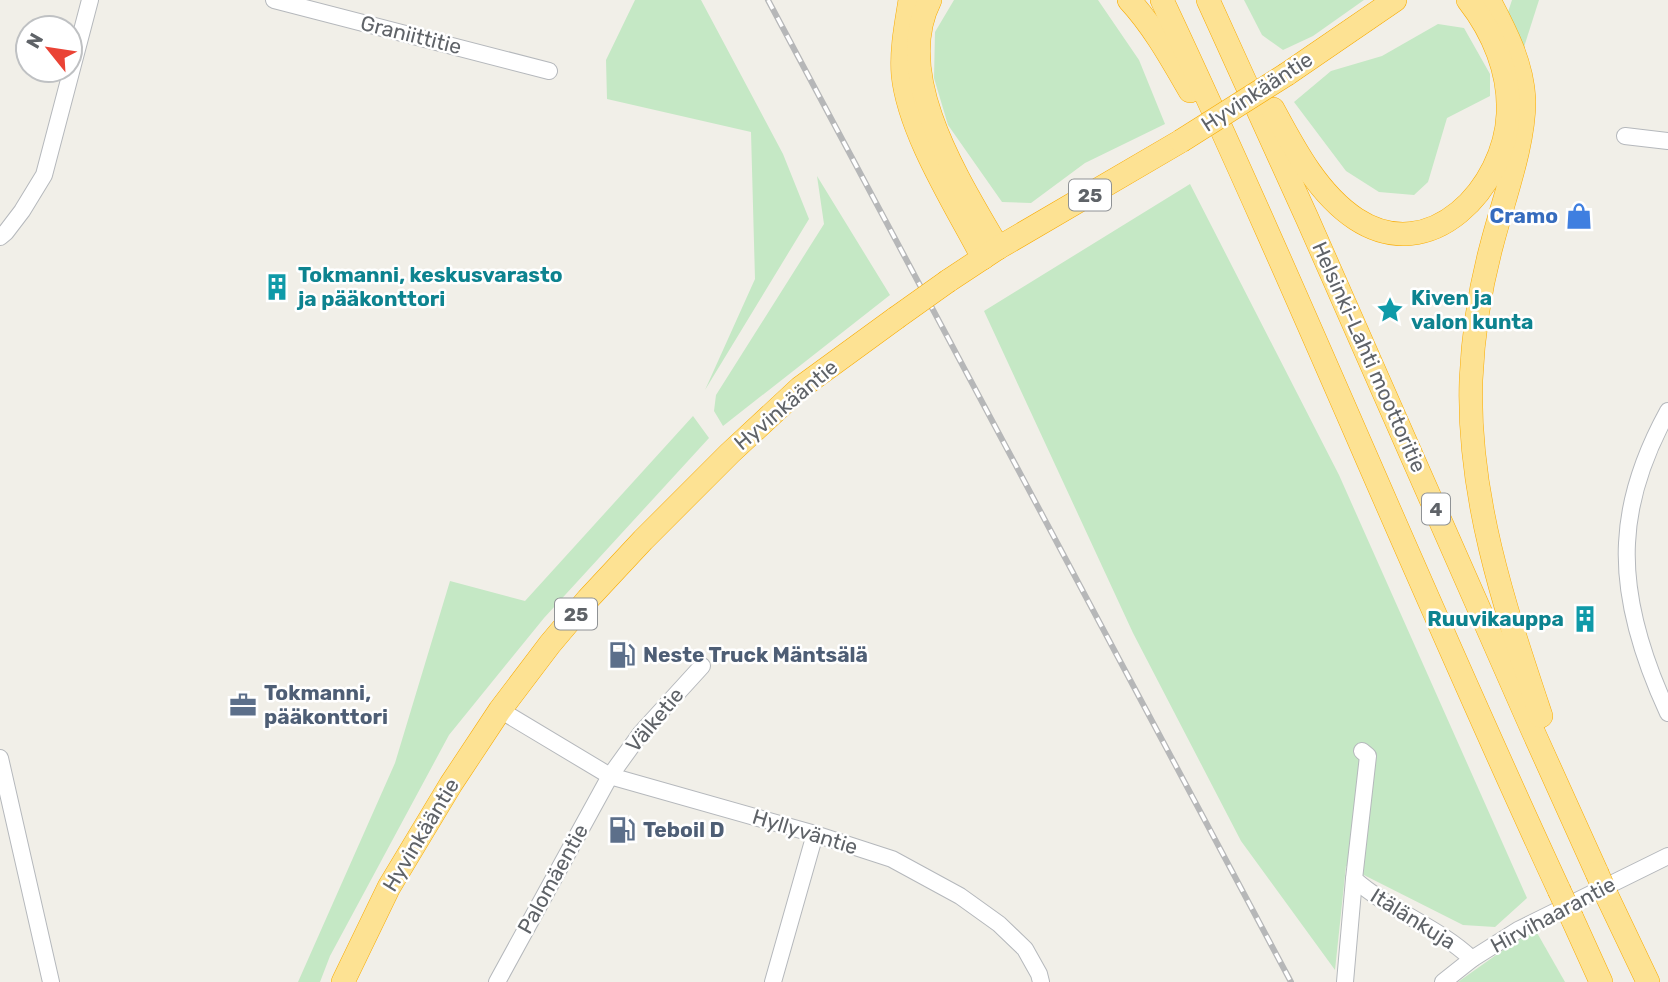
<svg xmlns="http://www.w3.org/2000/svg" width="1668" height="982" viewBox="0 0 1668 982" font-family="Rubik,sans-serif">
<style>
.green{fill:#c5e8c5}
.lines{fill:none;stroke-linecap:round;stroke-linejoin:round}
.minor-casing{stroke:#b5b8bc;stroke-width:18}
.highway-casing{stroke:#f9ab00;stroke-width:24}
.minor{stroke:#fff;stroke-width:16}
.highway{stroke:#fde293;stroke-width:23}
.rail-casing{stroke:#b6b7b8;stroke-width:6}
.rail{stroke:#fff;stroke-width:3.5;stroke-dasharray:10;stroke-linecap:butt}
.highway-bridge-casing{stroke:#f9ab00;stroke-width:24;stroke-linecap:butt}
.highway-bridge{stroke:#fde293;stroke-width:23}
.labels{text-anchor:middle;stroke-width:5;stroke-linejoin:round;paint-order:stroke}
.shield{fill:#fff;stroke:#8f9295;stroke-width:2}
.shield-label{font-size:19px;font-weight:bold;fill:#5f6368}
.street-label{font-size:21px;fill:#5f6368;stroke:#fff}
.shop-label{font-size:21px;font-weight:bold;fill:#366cbe;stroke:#fff;text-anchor:end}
.culture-label{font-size:21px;font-weight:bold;fill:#0d838f;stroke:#fff;text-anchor:start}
.service-label{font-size:21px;font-weight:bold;fill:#4e5e75;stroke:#fff;text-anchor:start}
</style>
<rect width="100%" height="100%" fill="#f1efe8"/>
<g class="green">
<path d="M 635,0 L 701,0 L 783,154 L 809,219 L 705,390 L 755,279 L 751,132 L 607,99 L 606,60 Z"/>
<path d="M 954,0 L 1098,0 L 1139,60 L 1165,124 L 1085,163 L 1031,203 L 1002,202 L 948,125 L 934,78 L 935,32 Z"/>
<path d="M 1244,0 L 1364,0 L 1313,36 L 1283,50 L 1262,35 Z"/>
<path d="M 1512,0 L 1539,0 L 1524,47 L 1507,15 Z"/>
<path d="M 1438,24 L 1464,28 L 1490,74 L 1490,96 L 1447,118 L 1428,182 L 1414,195 L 1379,192 L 1346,171 L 1294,102 L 1331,71 L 1382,56 Z"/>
<path d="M 817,176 L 890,295 L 723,426 L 714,411 L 716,395 L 824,224 Z"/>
<path d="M 1190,184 L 1339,475 L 1527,898 L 1495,927 L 1463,925 L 1346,866 L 1335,970 L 1241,841 L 1133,633 L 984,311 Z"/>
<path d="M 693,416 L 709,438 L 544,618 L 449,735 L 330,956 L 320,982 L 298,982 L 395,763 L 450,581 L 525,601 Z"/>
<path d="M 1536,931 L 1565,982 L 1458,982 L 1520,938 Z"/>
</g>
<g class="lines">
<defs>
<g id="minor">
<path d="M 274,0 L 549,71"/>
<path d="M 1625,136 L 1668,141"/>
<path d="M 0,237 L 6,232 L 22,211 L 44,175 L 90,0"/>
<path d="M 1668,411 C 1646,451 1629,497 1627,543 C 1624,601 1644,661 1668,713"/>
<path d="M 500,710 L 610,776 L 815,834 L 892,859 L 960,896 L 999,924 L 1025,949 L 1039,974 L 1041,982"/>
<path d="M 1362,751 L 1368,756 L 1354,879 C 1390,911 1437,926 1472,959"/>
<path d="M 0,758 L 51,982"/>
<path d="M 497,982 L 610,776 L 641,733 L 702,666"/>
<path d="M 773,982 L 815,834"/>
<path d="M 1345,982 L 1354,879"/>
<path d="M 1443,982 L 1472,959 L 1518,930 L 1668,856"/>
</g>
<g id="highway">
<path d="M 910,0 C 906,25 901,50 903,75 C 909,133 956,206 983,258"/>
<path d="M 930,0 C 891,77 960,182 998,248"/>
<path d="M 1129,0 C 1154,27 1172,60 1190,91"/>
<path d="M 1162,0 C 1300,294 1422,595 1559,890"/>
<path d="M 1208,0 L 1307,218 L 1532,729 L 1597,873"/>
<path d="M 1489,0 C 1506,32 1522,63 1524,99 C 1525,143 1503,201 1492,244 C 1480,288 1473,335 1471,380 C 1467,496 1505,608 1541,716"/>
<path d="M 1287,74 L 1395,0"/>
<path d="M 1273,109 C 1294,148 1318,194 1356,219 C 1431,268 1505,187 1508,114 C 1510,72 1493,32 1468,0"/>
<path d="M 948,281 L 998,248 L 1181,141"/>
<path d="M 1607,896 L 1648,982"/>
<path d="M 1572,918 L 1601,982"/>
<path d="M 343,982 L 389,887 L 451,784 L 500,710 L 550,644 L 588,599 L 643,540 L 730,453 L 800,388 L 896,318"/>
</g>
</defs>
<use href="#minor" class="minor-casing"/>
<use href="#highway" class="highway-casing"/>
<use href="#minor" class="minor"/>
<use href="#highway" class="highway"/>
<defs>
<path id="rail" d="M 768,0 L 1291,982"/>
</defs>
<use href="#rail" class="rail-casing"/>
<use href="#rail" class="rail"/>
<defs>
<g id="highway-bridge">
<path d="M 1181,141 L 1287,74"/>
<path d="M 896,318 L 948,281"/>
<path d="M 1597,873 L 1607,896"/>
<path d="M 1559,890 L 1572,918"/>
</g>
</defs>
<use href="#highway-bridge" class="highway-bridge-casing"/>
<use href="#highway-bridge" class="highway-bridge"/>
</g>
<defs>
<symbol id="shop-bare" viewBox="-9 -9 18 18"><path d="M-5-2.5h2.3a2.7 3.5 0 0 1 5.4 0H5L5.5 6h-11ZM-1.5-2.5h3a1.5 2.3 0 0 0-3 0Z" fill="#3f7fe0" stroke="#fff" stroke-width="2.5" paint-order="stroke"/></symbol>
<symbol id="building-bare" viewBox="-9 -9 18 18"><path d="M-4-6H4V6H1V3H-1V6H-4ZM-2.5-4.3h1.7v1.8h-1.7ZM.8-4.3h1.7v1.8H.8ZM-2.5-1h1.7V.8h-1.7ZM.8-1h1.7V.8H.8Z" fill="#0f9aa8" stroke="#fff" stroke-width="2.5" paint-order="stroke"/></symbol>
<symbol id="sight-bare" viewBox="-9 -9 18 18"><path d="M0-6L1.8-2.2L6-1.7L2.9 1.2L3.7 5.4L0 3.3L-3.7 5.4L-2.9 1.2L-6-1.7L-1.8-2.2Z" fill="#0f9aa8" stroke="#fff" stroke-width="2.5" paint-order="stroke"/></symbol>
<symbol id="fuel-bare" viewBox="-9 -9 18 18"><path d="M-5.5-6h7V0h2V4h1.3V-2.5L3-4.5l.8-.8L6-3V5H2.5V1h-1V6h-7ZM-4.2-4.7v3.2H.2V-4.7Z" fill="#5c6f8a" stroke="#fff" stroke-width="2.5" paint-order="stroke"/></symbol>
<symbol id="office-bare" viewBox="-9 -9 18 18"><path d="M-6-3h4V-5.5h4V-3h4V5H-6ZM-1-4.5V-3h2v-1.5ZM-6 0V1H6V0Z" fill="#5c6f8a" stroke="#fff" stroke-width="2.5" paint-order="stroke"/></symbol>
</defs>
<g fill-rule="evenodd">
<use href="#shop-bare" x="1560" y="197" width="38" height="38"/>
<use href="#building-bare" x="258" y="268" width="38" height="38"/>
<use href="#sight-bare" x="1371" y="291" width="38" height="38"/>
<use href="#building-bare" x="1566" y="600" width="38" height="38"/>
<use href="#fuel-bare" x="603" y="636" width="38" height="38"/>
<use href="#office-bare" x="224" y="686" width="38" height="38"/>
<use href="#fuel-bare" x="603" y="811" width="38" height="38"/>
</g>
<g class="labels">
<g class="shield">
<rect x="1069" y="179.5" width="42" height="31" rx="5"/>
<rect x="1422" y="493.5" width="28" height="31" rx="5"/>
<rect x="555" y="598.5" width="42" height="31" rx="5"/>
</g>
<g class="shield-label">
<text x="1090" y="202">25</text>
<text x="1436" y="516">4</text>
<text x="576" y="621">25</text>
</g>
<g class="street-label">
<text transform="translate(411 35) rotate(14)" y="7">Graniittitie</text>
<text transform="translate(1257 92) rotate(-33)" y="7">Hyvinkääntie</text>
<text transform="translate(1369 357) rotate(66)" y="7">Helsinki-Lahti moottoritie</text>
<text transform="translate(786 405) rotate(-40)" y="7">Hyvinkääntie</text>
<text transform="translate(655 720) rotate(-50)" y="7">Välketie</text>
<text transform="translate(805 832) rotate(17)" y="7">Hyllyväntie</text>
<text transform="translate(421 835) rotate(-59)" y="7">Hyvinkääntie</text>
<text transform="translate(553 879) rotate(-61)" y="7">Palomäentie</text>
<text transform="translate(1553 915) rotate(-28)" y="7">Hirvihaarantie</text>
<text transform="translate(1413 919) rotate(32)" y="7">Itälänkuja</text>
</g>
<g class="shop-label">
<text x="1558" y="223">Cramo</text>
</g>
<g class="culture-label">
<text x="298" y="282">Tokmanni, keskusvarasto<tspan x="298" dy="24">ja pääkonttori</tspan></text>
<text x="1411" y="305">Kiven ja<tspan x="1411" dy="24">valon kunta</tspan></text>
<text x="1564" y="626" text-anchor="end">Ruuvikauppa</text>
</g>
<g class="service-label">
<text x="643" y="662">Neste Truck Mäntsälä</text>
<text x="264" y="700">Tokmanni,<tspan x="264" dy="24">pääkonttori</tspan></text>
<text x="643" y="837">Teboil D</text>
</g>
</g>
<g transform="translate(49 49) rotate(300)"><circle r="33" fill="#ffffff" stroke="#bfc1c3" stroke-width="2"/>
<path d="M0-5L12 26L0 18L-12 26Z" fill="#ea4335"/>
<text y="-10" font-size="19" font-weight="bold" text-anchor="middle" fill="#5f6368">N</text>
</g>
</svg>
